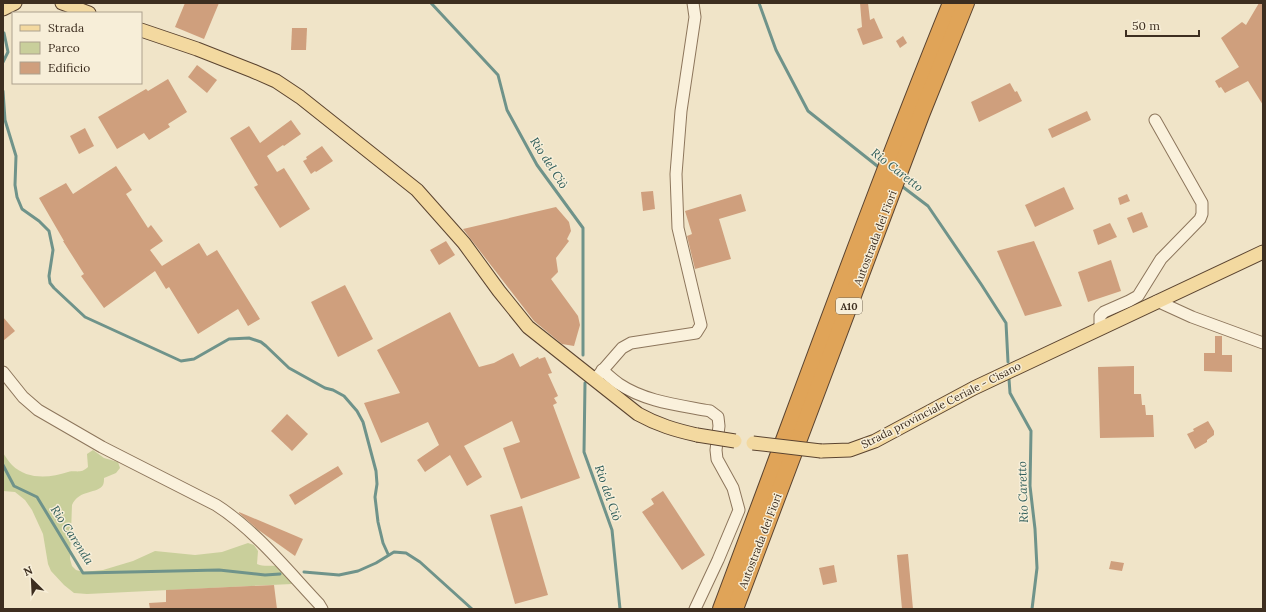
<svg xmlns="http://www.w3.org/2000/svg" width="1266" height="612" viewBox="0 0 1266 612" font-family="Lora,serif">
<style>
.green{fill:#c9cf9b}
.lines{fill:none;stroke-linecap:round;stroke-linejoin:round}
.stream{stroke:#6f938a;stroke-width:3}
.building{fill:#cf9f7d}
.minor-casing{stroke:#8d765c;stroke-width:13}
.major-casing{stroke:#5b4430;stroke-width:15}
.highway-casing{stroke:#5b4430;stroke-width:18}
.minor{stroke:#faf1dc;stroke-width:11}
.major{stroke:#f3d9a0;stroke-width:13}
.highway{stroke:#e0a458;stroke-width:16}
.major-bridge-casing{stroke:#5b4430;stroke-width:15;stroke-linecap:butt}
.major-bridge{stroke:#f3d9a0;stroke-width:13}
.labels{text-anchor:middle;stroke-width:3;stroke-linejoin:round;paint-order:stroke}
.shield{fill:#f7eed8;stroke:#756857;stroke-width:1}
.shield-label{font-size:10px;font-weight:bold;fill:#3d2e20}
.street-label{font-size:11px;fill:#3d2e20;stroke:#f7eed8}
.water-label{font-size:12px;font-style:italic;fill:#2f5d5a;stroke:#f7eed8}
</style>
<rect width="100%" height="100%" fill="#f0e4c8"/>
<path class="green" d="M 93,450 L 104,458 L 118,462 L 120,468 L 116,473 L 104,478 C 104,480 104,483 103,485 C 98,494 79,489 72,505 L 70,559 L 72,566 L 76,570 L 83,572 L 103,570 L 133,561 L 155,551 L 195,555 L 222,552 L 248,543 L 254,545 L 258,551 L 257,564 C 264,567 270,565 277,566 L 292,584 L 87,594 L 74,593 L 64,585 L 51,571 L 48,564 L 43,534 L 32,510 L 25,500 L 15,492 L 3,491 L 3,453 C 6,457 9,462 12,465 C 27,480 50,478 68,472 C 77,470 81,474 88,467 L 87,454 Z"/>
<g class="lines">
<g class="stream">
<path d="M 431,3 L 498,75 L 507,110 L 537,165 L 583,228 L 583,355"/>
<path d="M 759,3 L 776,50 L 808,111 L 881,169"/>
<path d="M 3,62 L 8,52 L 4,33"/>
<path d="M 3,91 L 5,120 L 16,156 L 15,185 L 17,197 L 22,209 L 39,221 L 49,231 L 53,250 L 49,276 L 50,283 L 54,288 L 85,317 L 181,361 L 194,359 L 229,339 L 249,338 L 261,342 L 266,346 L 289,368 L 325,388 L 333,390 L 344,396 L 357,411 L 363,422 L 376,471 L 377,484 L 375,497 L 378,522 L 383,543 L 388,554"/>
<path d="M 899,184 L 928,206 L 981,284 L 1006,323 L 1008,362"/>
<path d="M 1009,379 L 1010,393 L 1031,431 L 1030,486 L 1035,529 L 1037,568 L 1032,609"/>
<path d="M 585,383 L 584,452 L 612,530 L 620,609"/>
<path d="M 3,465 L 14,486 L 37,497 L 83,573 L 219,570 L 265,575 L 280,574"/>
<path d="M 304,572 L 339,575 L 358,571 L 376,563 L 394,552 L 406,553 L 420,562 L 472,609"/>
</g>
</g>
<g class="building">
<path d="M 185,3 L 219,3 L 204,39 L 175,27 Z"/>
<path d="M 860,3 L 868,3 L 870,20 L 874,18 L 883,38 L 863,45 L 857,29 L 862,27 Z"/>
<path d="M 1259,3 L 1263,3 L 1263,105 L 1248,81 L 1225,93 L 1221,87 L 1219,88 L 1215,81 L 1239,67 L 1221,38 L 1242,22 L 1246,25 Z"/>
<path d="M 292,28 L 307,28 L 306,50 L 291,50 Z"/>
<path d="M 903,36 L 907,43 L 900,48 L 896,41 Z"/>
<path d="M 197,65 L 217,80 L 207,93 L 188,77 Z"/>
<path d="M 168,79 L 187,112 L 168,124 L 170,127 L 149,140 L 144,133 L 117,149 L 98,117 L 146,89 L 148,91 Z"/>
<path d="M 1010,83 L 1015,92 L 1017,91 L 1022,101 L 979,122 L 971,102 Z"/>
<path d="M 1087,111 L 1091,120 L 1052,138 L 1048,129 Z"/>
<path d="M 291,120 L 301,134 L 284,146 L 283,145 L 267,156 L 277,172 L 284,168 L 310,209 L 280,228 L 254,187 L 258,185 L 230,138 L 249,126 L 260,143 Z"/>
<path d="M 85,128 L 94,146 L 79,154 L 70,136 Z"/>
<path d="M 322,146 L 333,161 L 316,172 L 315,171 L 311,174 L 303,161 L 307,159 L 306,157 Z"/>
<path d="M 116,166 L 132,190 L 126,194 L 148,228 L 151,225 L 163,241 L 150,250 L 162,266 L 199,243 L 207,256 L 217,250 L 260,319 L 248,326 L 238,309 L 198,334 L 169,287 L 166,289 L 155,271 L 104,308 L 81,276 L 84,274 L 63,241 L 64,241 L 39,198 L 66,183 L 73,194 Z"/>
<path d="M 1064,187 L 1074,209 L 1035,227 L 1025,205 Z"/>
<path d="M 653,191 L 655,209 L 643,211 L 641,192 Z"/>
<path d="M 741,194 L 746,211 L 719,219 L 731,259 L 695,269 L 687,236 L 692,234 L 685,211 Z"/>
<path d="M 1127,194 L 1130,201 L 1120,205 L 1118,198 Z"/>
<path d="M 556,207 L 569,222 L 571,231 L 567,239 L 569,241 L 556,258 L 558,272 L 551,279 L 578,316 L 580,325 L 574,346 L 562,344 L 534,321 L 463,229 Z"/>
<path d="M 1142,212 L 1148,227 L 1133,233 L 1127,218 Z"/>
<path d="M 1110,223 L 1117,237 L 1098,245 L 1093,230 Z"/>
<path d="M 446,241 L 455,255 L 439,265 L 430,250 Z"/>
<path d="M 1034,241 L 1062,306 L 1025,316 L 997,251 Z"/>
<path d="M 1111,260 L 1121,291 L 1088,302 L 1078,272 Z"/>
<path d="M 345,285 L 373,339 L 338,357 L 311,302 Z"/>
<path d="M 450,312 L 479,367 L 494,363 L 513,353 L 520,367 L 538,357 L 539,359 L 545,357 L 552,373 L 548,374 L 558,396 L 554,398 L 557,403 L 553,405 L 580,478 L 521,499 L 503,448 L 520,442 L 512,421 L 464,446 L 482,477 L 467,486 L 450,455 L 425,472 L 417,460 L 439,445 L 428,422 L 381,443 L 364,403 L 400,393 L 377,350 Z"/>
<path d="M 3,317 L 15,331 L 3,341 Z"/>
<path d="M 1215,336 L 1222,336 L 1222,355 L 1232,355 L 1232,372 L 1204,371 L 1204,353 L 1215,353 Z"/>
<path d="M 1134,366 L 1134,394 L 1141,394 L 1142,405 L 1145,405 L 1146,415 L 1153,415 L 1154,437 L 1100,438 L 1098,367 Z"/>
<path d="M 287,414 L 308,434 L 292,451 L 271,431 Z"/>
<path d="M 1208,421 L 1214,431 L 1214,435 L 1207,440 L 1207,442 L 1195,449 L 1187,434 L 1194,431 L 1193,429 Z"/>
<path d="M 338,466 L 343,474 L 295,505 L 289,495 Z"/>
<path d="M 663,491 L 705,555 L 682,570 L 642,512 L 654,504 L 651,499 Z"/>
<path d="M 522,506 L 548,595 L 515,604 L 490,515 Z"/>
<path d="M 239,512 L 303,539 L 295,556 L 257,529 L 239,513 Z"/>
<path d="M 908,554 L 913,609 L 902,609 L 897,555 Z"/>
<path d="M 1111,561 L 1124,563 L 1122,571 L 1109,569 Z"/>
<path d="M 834,565 L 837,582 L 823,585 L 819,568 Z"/>
<path d="M 274,585 L 277,609 L 150,609 L 149,603 L 166,602 L 166,590 Z"/>
</g>
<g class="lines">
<defs>
<g id="minor">
<path d="M 1157,301 L 1192,317 L 1263,343"/>
<path d="M 1100,328 L 1100,316 L 1104,312 L 1129,301 L 1138,296 L 1161,259 L 1200,219 L 1202,214 L 1202,203 L 1155,120"/>
<path d="M 602,370 C 608,375 613,380 619,384 C 646,402 679,405 710,411 L 718,417 L 719,426 L 716,450 L 717,459 L 733,488 L 739,510 L 718,560 L 695,609"/>
<path d="M 3,372 L 23,397 L 38,410 L 102,447 L 216,505 C 254,529 287,570 319,604 L 322,609"/>
<path d="M 595,379 L 622,348 L 631,343 L 696,333 L 701,325 L 678,228 L 676,174 L 681,111 L 695,17 L 693,3"/>
</g>
<g id="major">
<path d="M 62,3 L 89,13"/>
<path d="M 3,9 L 15,3"/>
<path d="M 141,30 L 197,49 L 253,71 L 276,81 L 300,97 L 417,190 L 464,243 L 499,291 L 528,327 L 638,414 C 658,425 675,430 697,435"/>
<path d="M 821,451 L 850,450 L 875,441 L 974,388 L 1263,252"/>
</g>
<g id="highway">
<path d="M 721,609 C 797,407 870,203 951,3"/>
<path d="M 735,609 L 921,115 L 966,3"/>
</g>
</defs>
<use href="#minor" class="minor-casing"/>
<use href="#major" class="major-casing"/>
<use href="#highway" class="highway-casing"/>
<use href="#minor" class="minor"/>
<use href="#major" class="major"/>
<use href="#highway" class="highway"/>
<defs>
<g id="major-bridge">
<path d="M 697,435 L 735,441"/>
<path d="M 753,443 L 821,451"/>
</g>
</defs>
<use href="#major-bridge" class="major-bridge-casing"/>
<use href="#major-bridge" class="major-bridge"/>
</g>
<g class="labels">
<rect class="shield" x="836" y="298" width="26" height="16" rx="3"/>
<g class="shield-label">
<text x="849" y="310">A10</text>
</g>
<g class="street-label">
<text transform="translate(875 238) rotate(-69)" y="4">Autostrada dei Fiori</text>
<text transform="translate(941 405) rotate(-27)" y="4">Strada provinciale Ceriale - Cisano</text>
<text transform="translate(760 541) rotate(-69)" y="4">Autostrada dei Fiori</text>
</g>
<g class="water-label">
<text transform="translate(549 163) rotate(57)" y="4">Rio del Ciò</text>
<text transform="translate(897 170) rotate(38)" y="4">Rio Caretto</text>
<text transform="translate(1023 492) rotate(-92)" y="4">Rio Caretto</text>
<text transform="translate(608 493) rotate(71)" y="4">Rio del Ciò</text>
<text transform="translate(72 535) rotate(57)" y="4">Rio Carenda</text>
</g>
</g>
<rect width="1266" height="612" fill="none" stroke="#3d2e20" stroke-width="8"/>
<rect x="12" y="12" width="130" height="72" fill="#f7eed8" stroke="#ada18e"/>
<rect x="20" y="25" width="20" height="6" fill="#f3d9a0" stroke="#ada18e"/>
<text x="48" y="32" font-size="12" fill="#3d2e20">Strada</text>
<rect x="20" y="42" width="20" height="12" fill="#c9cf9b" stroke="#ada18e"/>
<text x="48" y="52" font-size="12" fill="#3d2e20">Parco</text>
<rect x="20" y="62" width="20" height="12" fill="#cf9f7d" stroke="#ada18e"/>
<text x="48" y="72" font-size="12" fill="#3d2e20">Edificio</text>
<g transform="translate(32 580) rotate(336)" stroke="#f7eed8" stroke-width="3" paint-order="stroke">
<path d="M0-3L7 15L0 10L-7 15Z" fill="#3d2e20"/>
<text y="-6" font-size="11" font-weight="bold" text-anchor="middle" fill="#3d2e20">N</text>
</g>
<path d="M1126 30v6h73v-6" fill="none" stroke="#3d2e20" stroke-width="2"/>
<text x="1132" y="30" font-size="12" fill="#3d2e20" stroke="#f7eed8" stroke-width="3" paint-order="stroke">50 m</text>
</svg>
